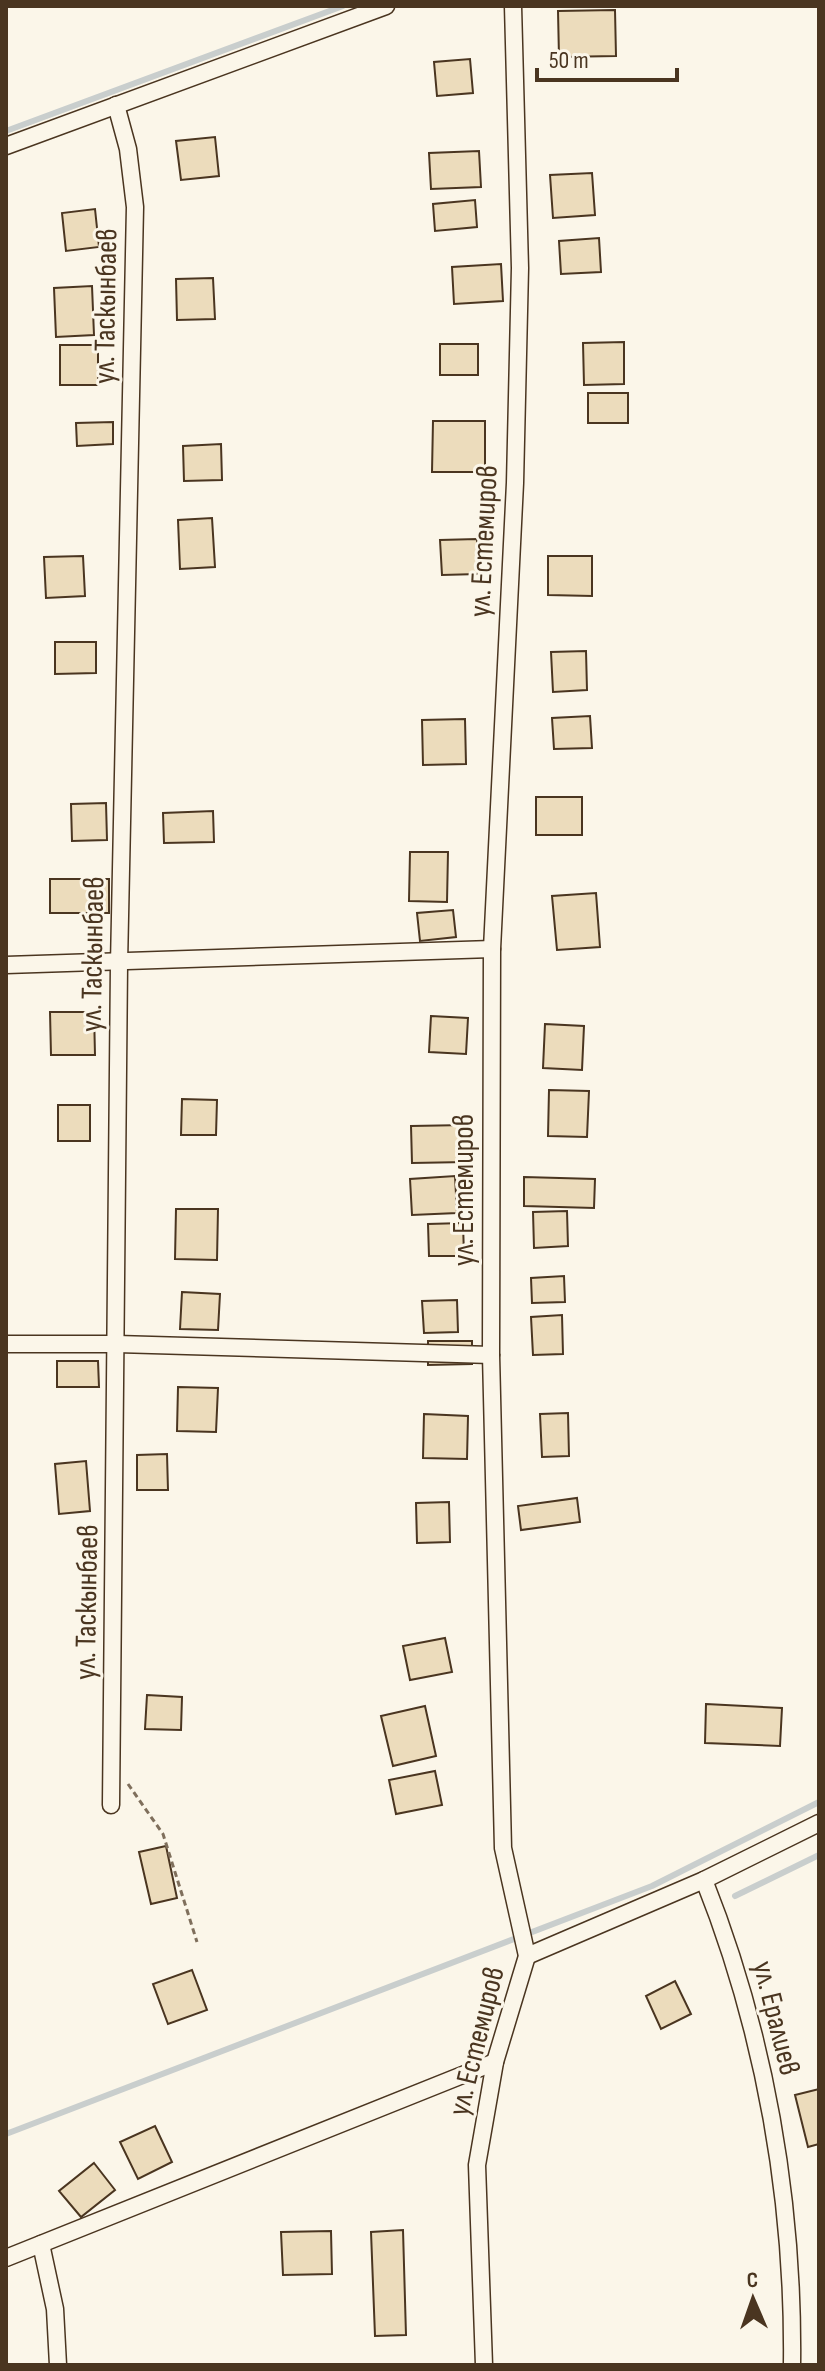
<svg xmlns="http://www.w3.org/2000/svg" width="825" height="2371" viewBox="0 0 825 2371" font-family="'Sofia Sans Condensed',sans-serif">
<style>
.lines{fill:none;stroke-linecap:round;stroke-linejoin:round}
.stream{stroke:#c9cecd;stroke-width:6}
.building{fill:#ecdcbc;stroke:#4a3520;stroke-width:2}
.minor-casing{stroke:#4a3520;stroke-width:19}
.path{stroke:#7f6f5c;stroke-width:3;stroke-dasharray:6 4;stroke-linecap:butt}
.minor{stroke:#fbf6e9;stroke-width:16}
.labels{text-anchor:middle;stroke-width:6;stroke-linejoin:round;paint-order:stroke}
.street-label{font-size:30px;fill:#4a3520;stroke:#fbf6e9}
</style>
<rect width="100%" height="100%" fill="#fbf6e9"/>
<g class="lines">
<g class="stream">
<path d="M 6,131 L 343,6"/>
<path d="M 735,1896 L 819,1855"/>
<path d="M 6,2134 L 652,1886 L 819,1802"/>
</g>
</g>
<g class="building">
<path d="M 615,10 L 616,56 L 559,57 L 558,11 Z"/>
<path d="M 470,59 L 473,93 L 437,96 L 434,62 Z"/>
<path d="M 215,137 L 219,176 L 181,180 L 176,141 Z"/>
<path d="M 479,151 L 481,187 L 431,189 L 429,153 Z"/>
<path d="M 592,173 L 595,215 L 553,218 L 550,175 Z"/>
<path d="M 475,200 L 477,227 L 435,231 L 433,204 Z"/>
<path d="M 95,209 L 99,247 L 66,251 L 62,213 Z"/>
<path d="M 599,238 L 601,272 L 561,274 L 559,241 Z"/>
<path d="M 501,264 L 503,301 L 454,304 L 452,267 Z"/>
<path d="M 213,278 L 215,319 L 177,320 L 176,279 Z"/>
<path d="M 92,286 L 94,335 L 56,337 L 54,288 Z"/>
<path d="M 624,342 L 624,384 L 584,385 L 583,343 Z"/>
<rect x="440" y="344" width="38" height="31"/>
<rect x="60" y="345" width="38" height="40"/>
<rect x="588" y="393" width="40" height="30"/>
<path d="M 433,421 L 485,421 L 485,472 L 432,472 Z"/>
<path d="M 113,422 L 113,444 L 77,446 L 76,423 Z"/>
<path d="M 221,444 L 222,480 L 184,481 L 183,446 Z"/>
<path d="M 212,518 L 215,567 L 180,569 L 178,520 Z"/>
<path d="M 477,539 L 478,574 L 442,575 L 440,540 Z"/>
<path d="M 83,556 L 85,596 L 46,598 L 44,557 Z"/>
<path d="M 548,556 L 592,556 L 592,596 L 548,595 Z"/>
<path d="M 55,642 L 96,642 L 96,673 L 55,674 Z"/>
<path d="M 586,651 L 587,690 L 553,692 L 551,652 Z"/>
<path d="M 590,716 L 592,748 L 554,749 L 552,718 Z"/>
<path d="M 465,719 L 466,764 L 423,765 L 422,720 Z"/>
<rect x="536" y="797" width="46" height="38"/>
<path d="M 106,803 L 107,840 L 72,841 L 71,804 Z"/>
<path d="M 213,811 L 214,842 L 164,843 L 163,813 Z"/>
<path d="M 410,852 L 448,852 L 447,902 L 409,901 Z"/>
<rect x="50" y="879" width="59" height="34"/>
<path d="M 596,893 L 600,947 L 557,950 L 552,896 Z"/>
<path d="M 453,910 L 456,937 L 420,941 L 417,913 Z"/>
<path d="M 50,1012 L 94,1012 L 95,1055 L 51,1055 Z"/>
<path d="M 431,1016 L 468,1018 L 466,1054 L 429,1052 Z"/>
<path d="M 545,1024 L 584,1026 L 582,1070 L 543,1068 Z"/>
<path d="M 549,1090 L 589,1091 L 587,1137 L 548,1136 Z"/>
<path d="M 182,1099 L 217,1100 L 216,1135 L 181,1135 Z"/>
<rect x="58" y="1105" width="32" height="36"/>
<path d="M 466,1125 L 466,1162 L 412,1163 L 411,1126 Z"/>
<path d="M 455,1176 L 457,1213 L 412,1215 L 410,1179 Z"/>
<path d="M 524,1177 L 595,1179 L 594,1208 L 524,1206 Z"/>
<path d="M 176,1209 L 218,1209 L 217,1260 L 175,1259 Z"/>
<path d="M 567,1211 L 568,1246 L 534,1248 L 533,1212 Z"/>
<path d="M 463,1223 L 464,1256 L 429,1256 L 428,1224 Z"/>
<path d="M 564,1276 L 565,1302 L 532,1303 L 531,1278 Z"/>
<path d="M 182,1292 L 220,1294 L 218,1330 L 180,1329 Z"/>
<path d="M 457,1300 L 458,1332 L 424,1333 L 422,1301 Z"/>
<path d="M 562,1315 L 563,1354 L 533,1355 L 531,1317 Z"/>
<path d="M 428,1341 L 472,1341 L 472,1364 L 428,1365 Z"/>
<path d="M 57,1361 L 98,1361 L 99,1387 L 57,1387 Z"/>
<path d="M 178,1387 L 218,1388 L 216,1432 L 177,1431 Z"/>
<path d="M 568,1413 L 569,1456 L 542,1457 L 540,1414 Z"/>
<path d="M 424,1414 L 468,1416 L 467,1459 L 423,1458 Z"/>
<path d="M 167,1454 L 168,1490 L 137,1490 L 137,1455 Z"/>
<path d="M 86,1461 L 90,1511 L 59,1514 L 55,1464 Z"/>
<path d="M 577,1498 L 580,1522 L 521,1530 L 518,1506 Z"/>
<path d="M 449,1502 L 450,1542 L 417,1543 L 416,1503 Z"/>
<path d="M 445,1638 L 452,1672 L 410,1680 L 403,1646 Z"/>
<path d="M 147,1695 L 182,1697 L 181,1730 L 145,1729 Z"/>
<path d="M 706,1704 L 782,1708 L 780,1746 L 705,1743 Z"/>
<path d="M 425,1706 L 436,1756 L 393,1766 L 381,1716 Z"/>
<path d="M 435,1771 L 442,1805 L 396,1814 L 389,1780 Z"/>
<path d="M 166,1846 L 177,1898 L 151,1904 L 139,1852 Z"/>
<path d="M 192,1970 L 207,2010 L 168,2024 L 153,1984 Z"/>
<path d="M 675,1981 L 691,2014 L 661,2029 L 646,1996 Z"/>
<path d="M 819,2089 L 819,2144 L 808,2147 L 795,2095 Z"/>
<path d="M 155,2126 L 172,2162 L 138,2179 L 120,2142 Z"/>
<path d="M 94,2163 L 115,2190 L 81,2217 L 59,2191 Z"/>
<path d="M 403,2230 L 406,2335 L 375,2336 L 371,2232 Z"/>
<path d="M 331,2231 L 332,2274 L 283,2275 L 281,2232 Z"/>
</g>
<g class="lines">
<defs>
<g id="minor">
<path d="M 6,146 L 386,6"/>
<path d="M 6,965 L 492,949"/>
<path d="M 6,1344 L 117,1344 L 491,1355"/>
<path d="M 111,1805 L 119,964 L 135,207 L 128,149 L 116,105"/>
<path d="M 704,1880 C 765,2033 794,2201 792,2365"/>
<path d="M 527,1956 L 704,1880 L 819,1823"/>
<path d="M 41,2244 L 55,2309 L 58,2365"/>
<path d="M 6,2258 L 495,2062"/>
<path d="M 484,2365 L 477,2165 L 495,2062 L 527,1956 L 503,1848 L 491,1355 L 492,949 L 515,483 L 520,268 L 513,6"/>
</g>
</defs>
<use href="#minor" class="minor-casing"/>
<path class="path" d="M 128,1784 L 163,1834 L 197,1942"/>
<use href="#minor" class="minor"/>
</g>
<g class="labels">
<g class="street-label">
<text transform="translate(105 306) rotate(-89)" y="10">ул. Таскынбаев</text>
<text transform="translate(483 541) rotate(-87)" y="10">ул. Естемиров</text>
<text transform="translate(92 954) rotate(-89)" y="10">ул. Таскынбаев</text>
<text transform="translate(463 1190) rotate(-90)" y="10">ул. Естемиров</text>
<text transform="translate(86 1602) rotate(-89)" y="10">ул. Таскынбаев</text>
<text transform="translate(777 2018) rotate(76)" y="10">ул. Ералиев</text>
<text transform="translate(476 2041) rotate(-76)" y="10">ул. Естемиров</text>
</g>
</g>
<rect width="825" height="2371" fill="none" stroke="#4a3520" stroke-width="16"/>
<g transform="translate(753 2299) rotate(358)" stroke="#fbf6e9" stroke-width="6" paint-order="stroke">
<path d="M0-6L14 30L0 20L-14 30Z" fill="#4a3520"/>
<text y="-12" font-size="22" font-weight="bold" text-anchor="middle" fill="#4a3520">С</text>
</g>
<path d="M537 68v12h140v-12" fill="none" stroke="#4a3520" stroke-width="4"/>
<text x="549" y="68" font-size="24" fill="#4a3520" stroke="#fbf6e9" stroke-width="6" paint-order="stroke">50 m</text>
</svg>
